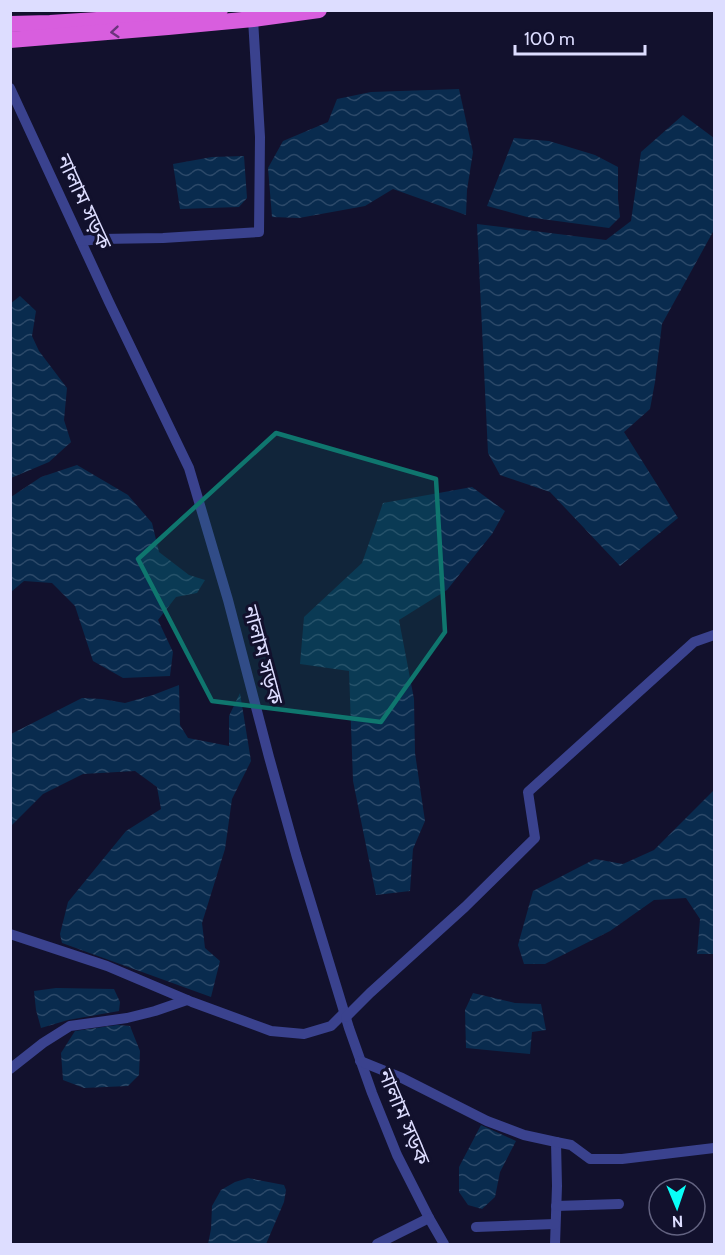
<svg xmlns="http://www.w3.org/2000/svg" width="725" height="1255" viewBox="0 0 725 1255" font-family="Cabin,'Noto Sans Bengali',sans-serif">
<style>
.water{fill:url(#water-waves)}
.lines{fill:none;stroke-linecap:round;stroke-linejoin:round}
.minor{stroke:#3a428e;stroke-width:10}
.trunk{stroke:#d85ede;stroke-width:16}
.oneway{stroke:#6b347d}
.marked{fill:#0f766e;fill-opacity:0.2;stroke:#0f766e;stroke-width:4.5;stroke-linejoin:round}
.labels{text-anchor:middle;stroke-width:6;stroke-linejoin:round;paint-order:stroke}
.street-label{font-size:21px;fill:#ddf;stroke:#12112d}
</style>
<defs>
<pattern id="water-waves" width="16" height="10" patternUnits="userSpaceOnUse" patternTransform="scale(1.5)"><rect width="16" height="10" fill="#092b4e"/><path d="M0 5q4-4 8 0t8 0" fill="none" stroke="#2c4969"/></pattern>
</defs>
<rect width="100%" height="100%" fill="#12112d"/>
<g class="water">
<path d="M 459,89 L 473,152 L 467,190 L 466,215 L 393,189 L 365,206 L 299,218 L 272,217 L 268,168 L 283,141 L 328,122 L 337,99 L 371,92 Z"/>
<path d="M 683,115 L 714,138 L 714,230 L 662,324 L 655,382 L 650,409 L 624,432 L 678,518 L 620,566 L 550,492 L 500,475 L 488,453 L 477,224 L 606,240 L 631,221 L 641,152 Z"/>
<path d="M 514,138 L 549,141 L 595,155 L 618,167 L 618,199 L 620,217 L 609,228 L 527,217 L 487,206 Z"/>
<path d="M 244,156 L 247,198 L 239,207 L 180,209 L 173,164 L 212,157 Z"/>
<path d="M 20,296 L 36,311 L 32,336 L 39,351 L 67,388 L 64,420 L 71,442 L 49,462 L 11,478 L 10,304 Z"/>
<path d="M 77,465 L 128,495 L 152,523 L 159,552 L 189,575 L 205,580 L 197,593 L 176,597 L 158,620 L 173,652 L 170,676 L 123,678 L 93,661 L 75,606 L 52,583 L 24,581 L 11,592 L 11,497 L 41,477 Z"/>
<path d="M 472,487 L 505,511 L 492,534 L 447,590 L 399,620 L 414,699 L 415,753 L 425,821 L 413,849 L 410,891 L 376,895 L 353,781 L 349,671 L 300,664 L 304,617 L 362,563 L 383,503 Z"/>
<path d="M 179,685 L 180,725 L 188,738 L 229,746 L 229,716 L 240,693 L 251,761 L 232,799 L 225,849 L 202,923 L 205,948 L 220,961 L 211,997 L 62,943 L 60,934 L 68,902 L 126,831 L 161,809 L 157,787 L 135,771 L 83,774 L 43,794 L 11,826 L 11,734 L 82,698 L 102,699 L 125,703 L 153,695 Z"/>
<path d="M 714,790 L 714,954 L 697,954 L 700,919 L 686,898 L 654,900 L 610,931 L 545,964 L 524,964 L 518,945 L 533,891 L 595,859 L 623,864 L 654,850 Z"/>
<path d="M 56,988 L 114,989 L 120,1002 L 119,1011 L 68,1020 L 41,1028 L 36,1010 L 34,991 Z"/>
<path d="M 473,993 L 515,1003 L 541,1004 L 546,1030 L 532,1032 L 530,1054 L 466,1048 L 465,1010 Z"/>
<path d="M 117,1025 L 130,1026 L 140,1051 L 139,1075 L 128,1086 L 84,1088 L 63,1080 L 61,1053 L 75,1031 Z"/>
<path d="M 481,1125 L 516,1141 L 500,1172 L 495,1197 L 482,1209 L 468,1205 L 459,1192 L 459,1167 Z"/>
<path d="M 248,1178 L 284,1185 L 286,1190 L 284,1202 L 266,1244 L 208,1244 L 211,1229 L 212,1206 L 221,1190 L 235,1182 Z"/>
</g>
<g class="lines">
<g class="minor">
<path d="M 10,88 L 109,302 L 189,468 L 228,600 L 269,757 L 296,854 L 349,1028 L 372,1093 L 397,1155 L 429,1218 L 444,1244"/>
<path d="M 81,241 L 100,239 L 163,238 L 259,232 L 260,137 L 253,19"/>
<path d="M 10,934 L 107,966 L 192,1002 L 271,1031 L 304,1034 L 331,1026 L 344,1013"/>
<path d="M 346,1017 L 370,993 L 465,907 L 535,838 L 528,792 L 694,642 L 714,635"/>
<path d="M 360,1061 L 402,1078 L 487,1121 L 524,1135 L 556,1142 L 557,1186 L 555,1244"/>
<path d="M 10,1069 L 43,1043 L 70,1026 L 127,1018 L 155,1011 L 187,1000"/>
<path d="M 556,1142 L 571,1145 L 590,1159 L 622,1159 L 714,1148"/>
<path d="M 556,1206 L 619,1204"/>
<path d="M 476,1227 L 555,1224"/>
<path d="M 377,1244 L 429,1218"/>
</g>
<g class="trunk">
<path d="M 10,24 L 50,23 L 191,14 L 220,10"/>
<path d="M 10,40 L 168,27 L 253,19 L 319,10"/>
</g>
</g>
<defs><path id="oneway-chevron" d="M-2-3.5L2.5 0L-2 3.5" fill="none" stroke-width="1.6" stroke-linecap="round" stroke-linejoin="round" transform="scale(1.5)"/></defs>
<use class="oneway" href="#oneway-chevron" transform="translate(115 32) rotate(175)"/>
<path class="marked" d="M 276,433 L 436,479 L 445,632 L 381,722 L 212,701 L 138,559 Z"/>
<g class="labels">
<g class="street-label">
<text transform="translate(84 202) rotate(65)" y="7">নালাম সড়ক</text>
<text transform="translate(263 655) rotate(75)" y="7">নালাম সড়ক</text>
<text transform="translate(404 1117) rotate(67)" y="7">নালাম সড়ক</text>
</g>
</g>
<rect width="725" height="1255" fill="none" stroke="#ddddff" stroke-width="24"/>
<g transform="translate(677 1207) rotate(178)"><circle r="28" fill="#12112d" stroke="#636381" stroke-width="1.5"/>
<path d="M0-4.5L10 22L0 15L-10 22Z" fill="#09fff8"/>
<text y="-9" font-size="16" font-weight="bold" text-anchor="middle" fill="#ddddff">N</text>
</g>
<path d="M515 45v9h130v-9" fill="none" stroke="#ddddff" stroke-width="3"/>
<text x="524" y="45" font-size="18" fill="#ddddff" stroke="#12112d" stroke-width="4.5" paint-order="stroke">100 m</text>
</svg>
